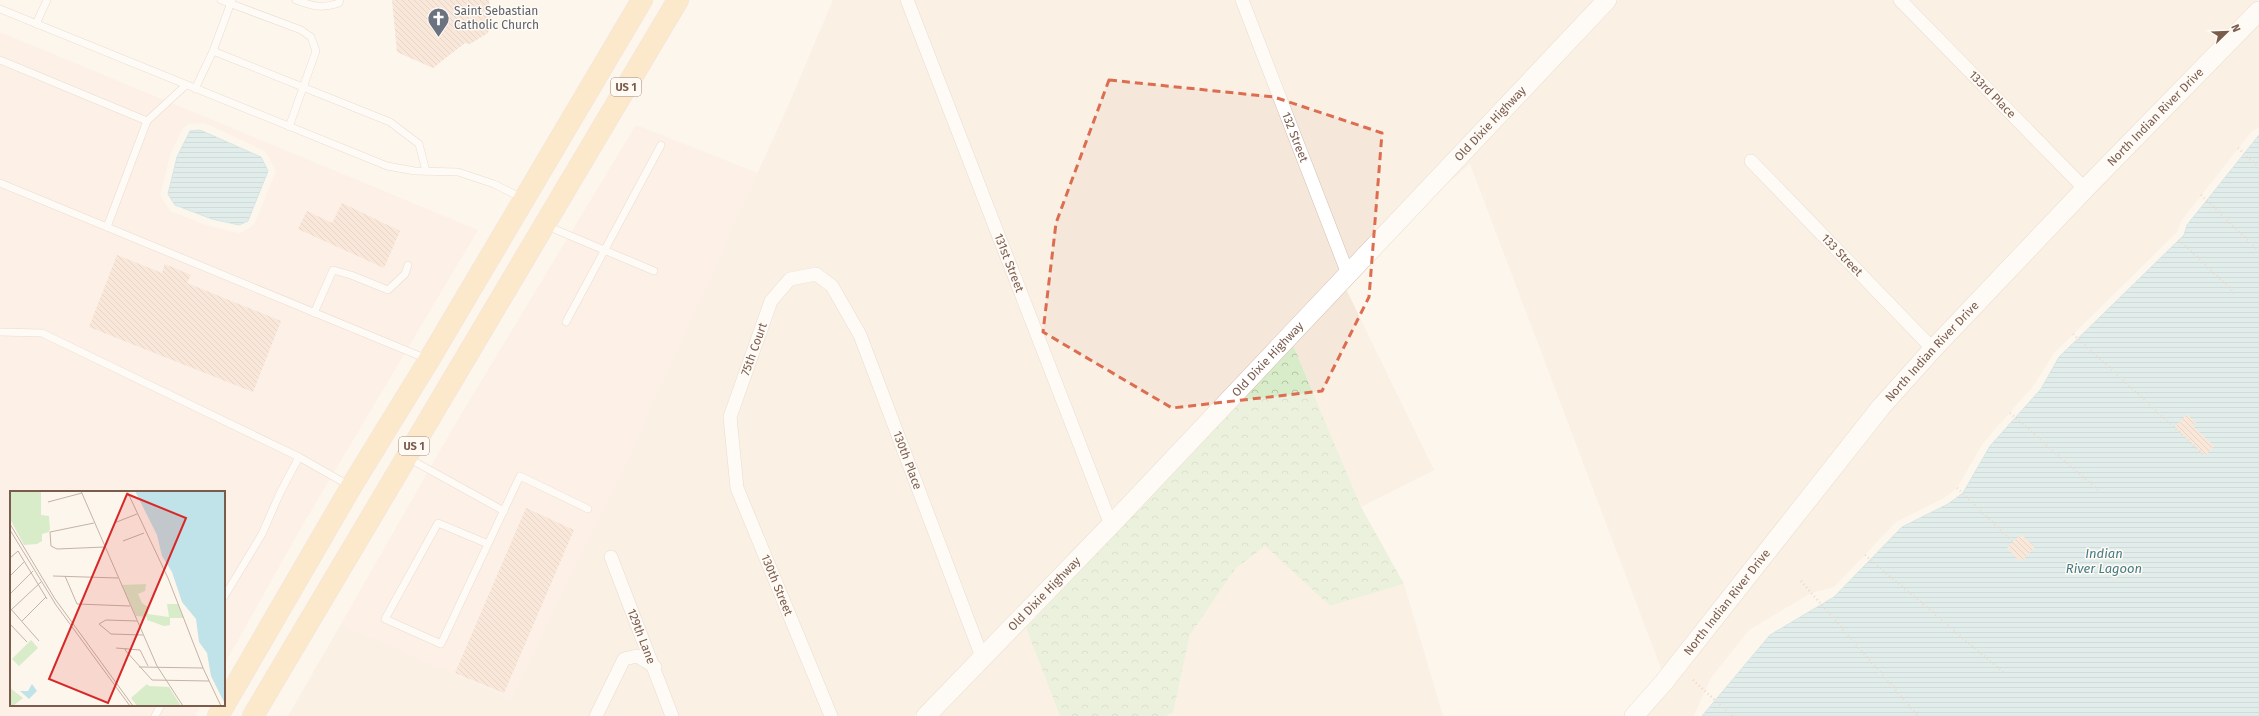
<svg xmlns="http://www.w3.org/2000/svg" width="2259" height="716" viewBox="0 0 2259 716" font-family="'Fira Sans',sans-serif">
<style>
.residential{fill:#f5e8da}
.commercial{fill:#fde8e0;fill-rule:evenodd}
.forest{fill:url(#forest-crowns)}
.water{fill:url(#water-rules);stroke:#a5d3da}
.building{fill:url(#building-back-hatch)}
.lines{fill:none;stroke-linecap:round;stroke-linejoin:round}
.lane-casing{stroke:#d1beb0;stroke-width:8}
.street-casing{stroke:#d1beb0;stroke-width:14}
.secondary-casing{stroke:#d6c0b0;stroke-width:20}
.primary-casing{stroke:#dad1cd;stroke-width:22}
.path{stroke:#d9b8a5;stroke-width:2.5;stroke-dasharray:1 3;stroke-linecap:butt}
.lane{stroke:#fff;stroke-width:7}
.street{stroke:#fff;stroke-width:13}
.secondary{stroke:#fff;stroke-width:19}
.primary{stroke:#fbd9a5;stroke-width:21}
.marked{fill:none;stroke:#dc6d51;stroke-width:3;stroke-dasharray:8 5;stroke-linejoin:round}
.labels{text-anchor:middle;stroke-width:3;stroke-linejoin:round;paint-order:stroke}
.shield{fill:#fffaf3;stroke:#a28b7f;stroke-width:1}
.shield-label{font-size:11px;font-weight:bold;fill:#7a5c4d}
.worship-label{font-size:12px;fill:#5b616d;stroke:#fffaf3;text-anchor:start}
.street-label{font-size:12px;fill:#7a5c4d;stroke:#fffaf3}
.water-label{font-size:13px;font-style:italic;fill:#437c86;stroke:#fffaf3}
.inset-road{fill:none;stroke:#c5b3a7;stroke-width:1}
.view{fill:#d62828;fill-opacity:0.15;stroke:#d62828;stroke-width:2}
.inset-edge{fill:none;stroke:#7a5c4d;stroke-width:2}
</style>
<defs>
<pattern id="forest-crowns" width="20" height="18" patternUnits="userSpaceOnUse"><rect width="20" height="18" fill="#d8ecc9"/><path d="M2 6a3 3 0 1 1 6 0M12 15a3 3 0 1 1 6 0" fill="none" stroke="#b4c2a5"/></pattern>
<pattern id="water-rules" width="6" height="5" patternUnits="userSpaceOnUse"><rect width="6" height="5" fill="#bfe3e8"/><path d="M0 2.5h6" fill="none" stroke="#a0bbbe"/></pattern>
<pattern id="building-back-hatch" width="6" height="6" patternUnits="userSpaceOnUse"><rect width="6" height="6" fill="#f3d5c3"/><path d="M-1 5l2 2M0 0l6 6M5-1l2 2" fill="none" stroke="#cab0a1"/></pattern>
</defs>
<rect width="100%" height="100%" fill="#fdf6ec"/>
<g class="residential">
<path d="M 833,0 L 1595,0 L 1104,519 L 914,716 L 288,716 L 341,624 L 511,699 L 630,454 L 788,106 Z"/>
<path d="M 1618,0 L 2258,0 L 2079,183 L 1662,671 L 1470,164 L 1439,191 Z"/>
<path d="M 2259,23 L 2259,127 L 2251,132 L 2181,221 L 2177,232 L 2054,353 L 2034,385 L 1983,443 L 1957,488 L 1944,498 L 1896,522 L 1834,587 L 1811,593 L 1749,630 L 1710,679 L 1694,716 L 1645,716 L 1888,412 L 1940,354 L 2092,194 Z"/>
<path d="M 1346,289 L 1434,470 L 1361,507 L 1293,345 Z"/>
<path d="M 1266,545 L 1330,606 L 1404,584 L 1443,716 L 1166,716 L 1173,713 L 1190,635 L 1235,569 Z"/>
<path d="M 1100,548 L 1026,628 L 1060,716 L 938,716 Z"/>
</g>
<g class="commercial">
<path d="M 0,32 L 478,230 L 302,526 L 224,665 L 224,492 L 11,492 L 11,705 L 201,705 L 195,716 L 0,716 ZM 204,123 L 265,151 L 276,171 L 254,225 L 242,232 L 238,233 L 209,226 L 170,211 L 160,195 L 170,155 L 182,129 L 189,124 Z"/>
<path d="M 636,125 L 758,173 L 630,454 L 511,700 L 341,624 L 454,426 Z"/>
</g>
<path class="forest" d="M 1293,345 L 1361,507 L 1404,584 L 1330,606 L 1265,546 L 1235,569 L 1190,635 L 1173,713 L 1166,716 L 1060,716 L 1026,628 Z"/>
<g class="water">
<path d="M 200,130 L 261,157 L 268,171 L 248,221 L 239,225 L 212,219 L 175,205 L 168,194 L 177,157 L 190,131 Z"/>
<path d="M 2259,135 L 2259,716 L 1702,716 L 1770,635 L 1834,597 L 1902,527 L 1948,504 L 1963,493 L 1990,446 L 2041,389 L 2059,357 L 2184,235 L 2187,225 Z"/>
</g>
<g class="building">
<path d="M 392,0 L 489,0 L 491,24 L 488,33 L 470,44 L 465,43 L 433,68 L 397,52 Z"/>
<path d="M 342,203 L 400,231 L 384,268 L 298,229 L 307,211 L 332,223 Z"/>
<path d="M 117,255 L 162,273 L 165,264 L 191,275 L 187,283 L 281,321 L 253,392 L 89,327 Z"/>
<path d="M 2187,414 L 2196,423 L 2193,426 L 2214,446 L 2205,456 L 2175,427 Z"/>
<path d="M 526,508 L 574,530 L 504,693 L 455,673 Z"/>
<path d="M 2021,534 L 2035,547 L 2021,562 L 2007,548 Z"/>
</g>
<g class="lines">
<defs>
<g id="lane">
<path d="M 221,0 L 301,30 L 311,37 L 316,51 L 289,127"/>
<path d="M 296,0 C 312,6 322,9 339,3 L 340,0"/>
<path d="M 0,9 L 387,166 L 415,171 L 458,172 L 494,184 L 522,198"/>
<path d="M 36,24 L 47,0"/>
<path d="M 213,51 L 232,0"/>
<path d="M 0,60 L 147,121 L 186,85"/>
<path d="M 195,89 L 213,51 L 390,122 L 419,144 L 426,171"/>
<path d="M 0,183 L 427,359"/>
<path d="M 547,226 L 654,271"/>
<path d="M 107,227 L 147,121"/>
<path d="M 314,313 L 333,270 L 351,275 L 388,290 L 405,274 L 408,265"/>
<path d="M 566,322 L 661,145"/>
<path d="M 0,332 L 42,333 L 299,457 L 350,486"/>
<path d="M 408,458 L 504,511"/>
<path d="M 488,544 L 438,523 L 385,619 L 441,644 L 520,476 L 588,509"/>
<path d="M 224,597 L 262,534 L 280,493 L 299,457"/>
<path d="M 155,716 L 161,705"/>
</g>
<g id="street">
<path id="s1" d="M 907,0 L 1111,525"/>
<path id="s2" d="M 1242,0 L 1348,274"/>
<path id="s3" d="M 1900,0 L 2085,189"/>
<path id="s4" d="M 1751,161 L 1933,349"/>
<path id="s5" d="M 611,557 L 672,716"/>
<path d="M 596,716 L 624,659 L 637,656 L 655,667"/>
<path id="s6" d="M 831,716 L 737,488 L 730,417 L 771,301 L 790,279 L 816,274 L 832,286 L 860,335 L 982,657"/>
</g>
<g id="secondary">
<path id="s7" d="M 926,716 L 1111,525 L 1607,0"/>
<path id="s8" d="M 1634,716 L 1664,682 L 1881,407 L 1933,349 L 2085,189 L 2259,11"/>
</g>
<g id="primary">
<path d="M 218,716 L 351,487 L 429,360 L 642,0"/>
<path d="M 253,716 L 678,0"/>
</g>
</defs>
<use href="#lane" class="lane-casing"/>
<use href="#street" class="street-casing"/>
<use href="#secondary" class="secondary-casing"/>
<use href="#primary" class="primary-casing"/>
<g class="path">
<path d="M 2238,148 L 2259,168"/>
<path d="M 2201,195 L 2259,251"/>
<path d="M 2179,240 L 2237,295"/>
<path d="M 2073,334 L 2205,456"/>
<path d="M 2010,413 L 2100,492"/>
<path d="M 1957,488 L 2013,542"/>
<path d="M 1865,555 L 2003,672"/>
<path d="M 1801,581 L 1918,716"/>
<path d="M 1693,680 L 1732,716"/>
</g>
<use href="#lane" class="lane"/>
<use href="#street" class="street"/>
<use href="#secondary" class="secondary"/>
<use href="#primary" class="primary"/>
</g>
<path d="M0 0H2259V716H0ZM 1109,80 L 1274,97 L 1382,133 L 1369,297 L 1322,391 L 1172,408 L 1043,332 L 1056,223 Z" fill="#fdf6ec" fill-opacity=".55" fill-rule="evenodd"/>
<path class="marked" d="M 1109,80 L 1274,97 L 1382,133 L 1369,297 L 1322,391 L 1172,408 L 1043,332 L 1056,223 Z"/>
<defs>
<symbol id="church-pin" viewBox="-11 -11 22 30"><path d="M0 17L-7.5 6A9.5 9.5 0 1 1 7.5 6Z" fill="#6b7280" stroke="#fffaf3"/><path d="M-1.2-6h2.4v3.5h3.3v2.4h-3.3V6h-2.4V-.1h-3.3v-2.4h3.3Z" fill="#fff"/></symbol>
</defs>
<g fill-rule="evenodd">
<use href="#church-pin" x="426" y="6" width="25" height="34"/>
</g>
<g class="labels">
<g class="shield">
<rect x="611" y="78" width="30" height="18" rx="3"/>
<rect x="399" y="437" width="30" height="18" rx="3"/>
</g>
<g class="shield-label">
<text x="626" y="91">US 1</text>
<text x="414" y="450">US 1</text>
</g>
<g class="worship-label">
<text x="454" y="15">Saint Sebastian<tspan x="454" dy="14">Catholic Church</tspan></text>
</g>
<g class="street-label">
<text dy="4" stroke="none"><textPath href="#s3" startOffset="132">133rd Place</textPath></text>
<text dy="4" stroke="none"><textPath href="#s8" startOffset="795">North Indian River Drive</textPath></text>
<text dy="4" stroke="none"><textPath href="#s7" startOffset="818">Old Dixie Highway</textPath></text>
<text dy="4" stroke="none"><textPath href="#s2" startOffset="147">132 Street</textPath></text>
<text dy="4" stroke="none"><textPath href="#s4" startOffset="131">133 Street</textPath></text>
<text dy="4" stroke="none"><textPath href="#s1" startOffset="282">131st Street</textPath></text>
<text dy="4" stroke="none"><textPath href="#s6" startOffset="390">75th Court</textPath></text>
<text dy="4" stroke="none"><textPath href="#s8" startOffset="471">North Indian River Drive</textPath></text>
<text dy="4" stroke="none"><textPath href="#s7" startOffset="494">Old Dixie Highway</textPath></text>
<text dy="4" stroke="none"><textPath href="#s6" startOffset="707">130th Place</textPath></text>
<text transform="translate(777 585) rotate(68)" y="4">130th Street</text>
<text dy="4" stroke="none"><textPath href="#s7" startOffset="170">Old Dixie Highway</textPath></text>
<text dy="4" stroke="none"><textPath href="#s8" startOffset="147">North Indian River Drive</textPath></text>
<text dy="4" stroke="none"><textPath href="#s5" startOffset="85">129th Lane</textPath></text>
</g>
<g class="water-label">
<text x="2104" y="558">Indian<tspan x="2104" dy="15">River Lagoon</tspan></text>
</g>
</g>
<g transform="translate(10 491)">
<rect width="215" height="215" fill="#fdf6ec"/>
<path d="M 21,149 L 28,157 L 9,175 L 2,168 ZM 0,197 L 13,207 L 3,215 L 0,215 Z" fill="#d8ecc9"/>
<path d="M 0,0 L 31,0 L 31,24 L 39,25 L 40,38 L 39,41 L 32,43 L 32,50 L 27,53 L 14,54 L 0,28 ZM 136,93 L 135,100 L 128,103 L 132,112 L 138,116 L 138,123 L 159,126 L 157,113 L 168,113 L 174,127 L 160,127 L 160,134 L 154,135 L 137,129 L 137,126 L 126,125 L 112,94 Z" fill="#d8ecc9"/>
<path d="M 137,193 L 139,195 L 159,196 L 171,215 L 127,215 L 121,207 Z" fill="#d8ecc9"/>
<path d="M 125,0 L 215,0 L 215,213 L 201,185 L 197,162 L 189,151 L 186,128 L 172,111 L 162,81 L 152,65 L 147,44 ZM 22,193 L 27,200 L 19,208 L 10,200 L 18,200 Z" fill="#bfe3e8"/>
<path class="inset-road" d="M 71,0 L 147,175 L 173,215M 117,0 L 158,87 L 193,177 L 211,215M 38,11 L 72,2M 84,32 L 40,41 L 41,55 L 47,58 L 95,56M 104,32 L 127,23M 0,33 L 45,108 L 123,215M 0,39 L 46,114 L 120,215M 113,50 L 134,42M 0,67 L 8,60 L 37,108M 0,85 L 14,71M 43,85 L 108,87M 55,85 L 67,113 L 120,115M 0,103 L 23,80M 0,117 L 29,150M 1,119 L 31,91M 12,130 L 36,106M 127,130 L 96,129 L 89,133 L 101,143 L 133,144M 0,133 L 17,151M 106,157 L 130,159 L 138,175M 116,157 L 115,159 L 142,189 L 199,190M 129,176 L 193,177"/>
<path class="view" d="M 117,3 L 176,27 L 98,212 L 39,188 Z"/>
<rect width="215" height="215" class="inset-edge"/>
</g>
<g transform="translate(2227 32) rotate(67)" stroke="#fffaf3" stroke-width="3" paint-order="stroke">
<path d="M0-3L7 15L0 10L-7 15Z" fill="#7a5c4d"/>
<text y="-6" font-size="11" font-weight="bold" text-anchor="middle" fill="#7a5c4d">N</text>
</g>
</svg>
